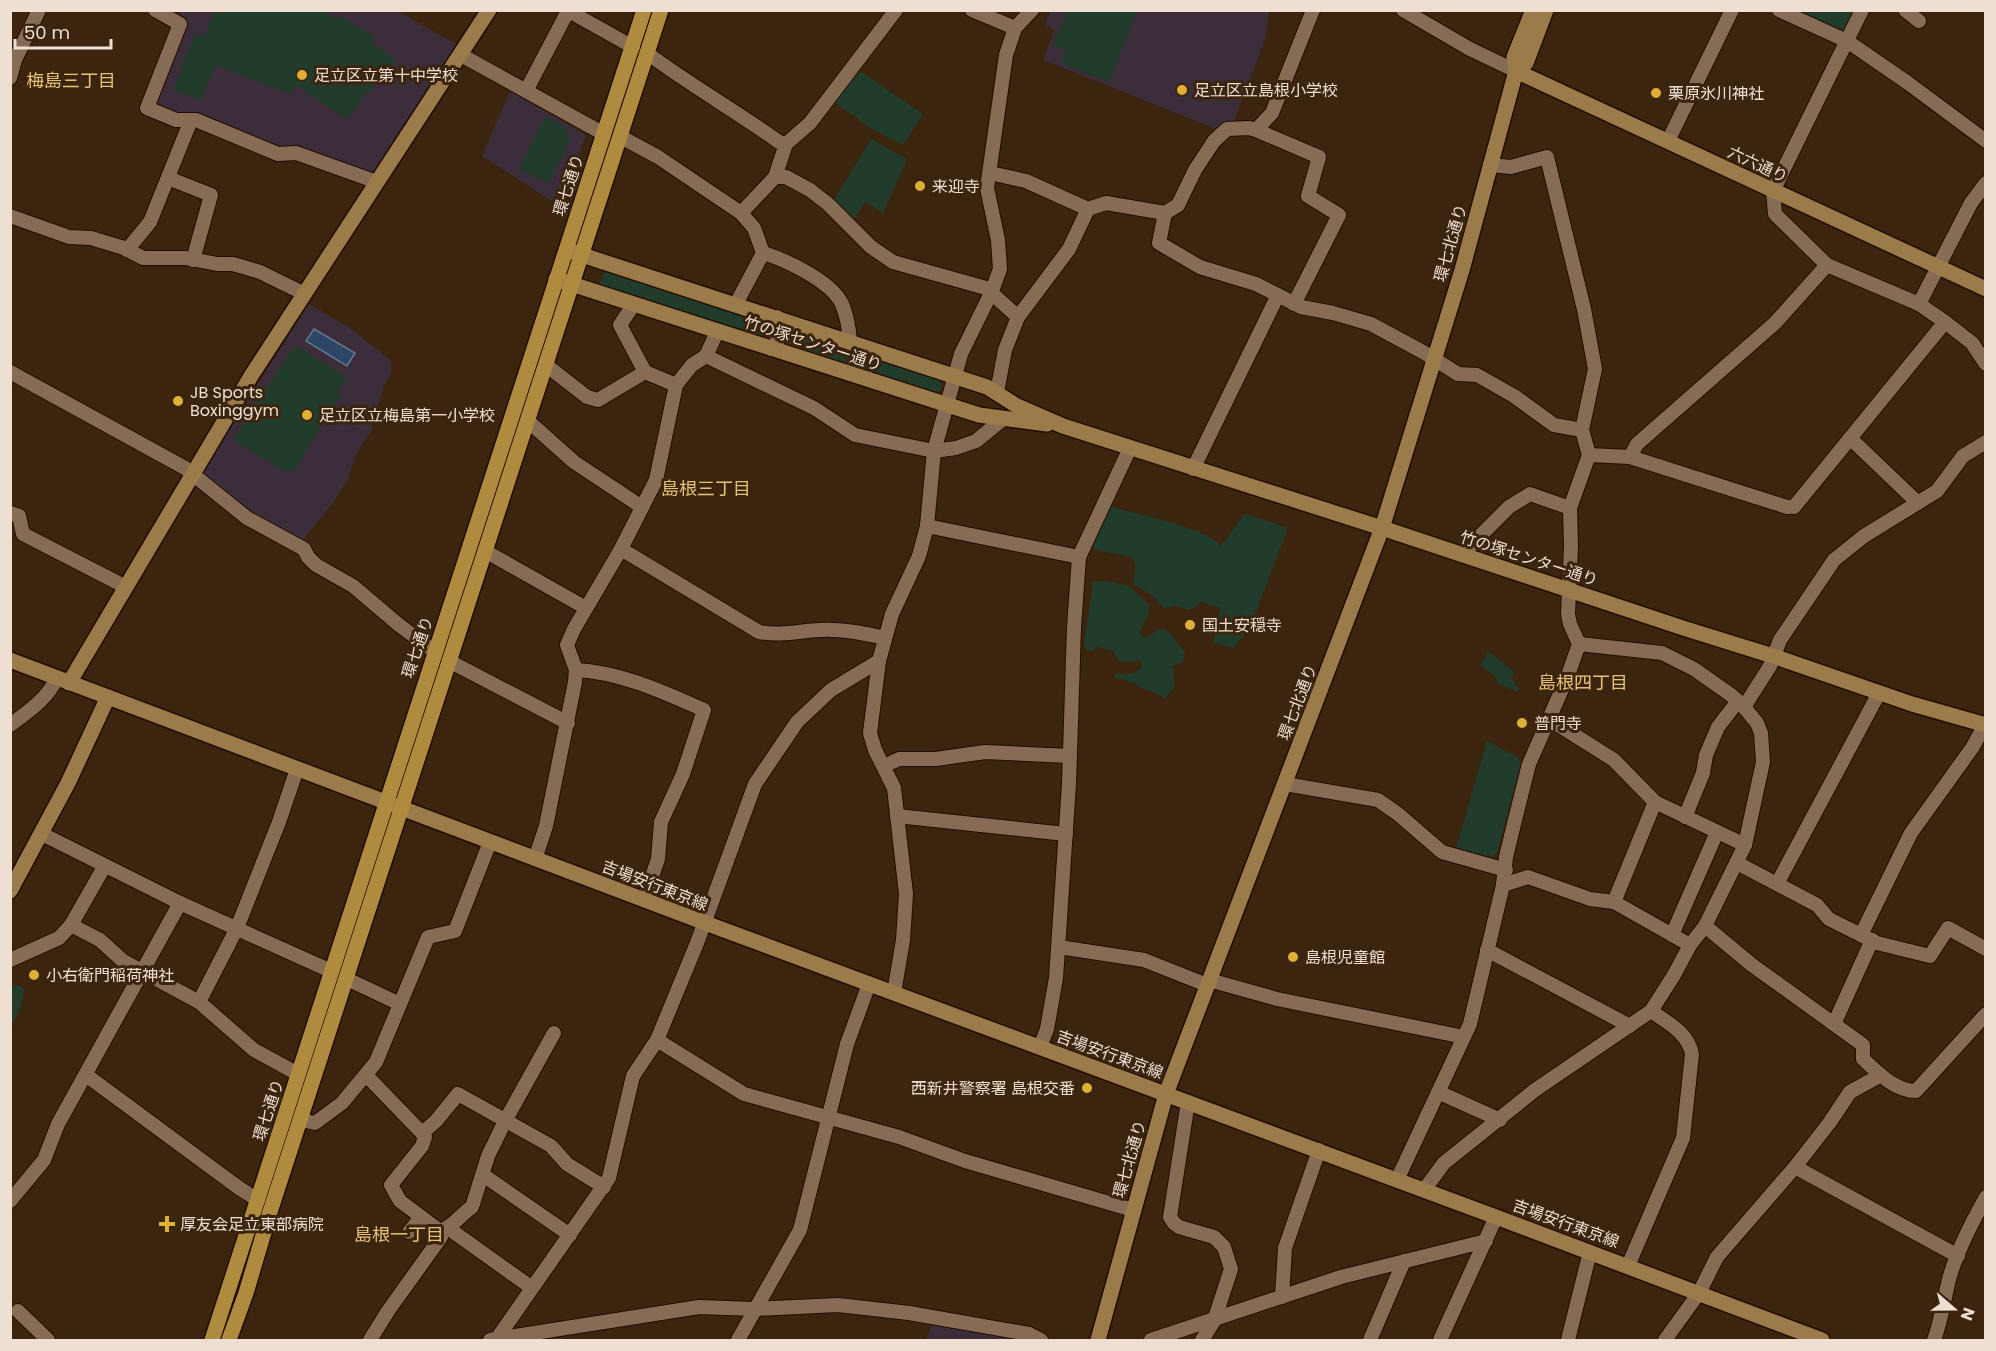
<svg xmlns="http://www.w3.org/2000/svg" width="1996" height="1351" viewBox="0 0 1996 1351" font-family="Poppins,'Noto Sans JP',sans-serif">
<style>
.education{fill:#3b2d3a}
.green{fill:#223c2c}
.water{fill:#2d4668;stroke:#677488;stroke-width:1.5}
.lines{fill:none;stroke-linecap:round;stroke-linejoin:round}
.street-casing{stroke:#220d00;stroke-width:16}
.secondary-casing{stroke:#220d00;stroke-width:18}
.primary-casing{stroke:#220d00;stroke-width:18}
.street{stroke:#876c55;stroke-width:14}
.secondary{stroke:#9b7b4a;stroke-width:15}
.primary{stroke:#af8b40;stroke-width:15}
.poi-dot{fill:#e0b034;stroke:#3c250f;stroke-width:2}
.labels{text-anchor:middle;stroke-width:6;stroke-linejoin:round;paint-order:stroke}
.poi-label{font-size:16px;fill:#eedfd2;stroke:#3c250f;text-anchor:start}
.street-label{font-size:16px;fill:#eedfd2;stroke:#3c250f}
.neighbourhood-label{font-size:18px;fill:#e4c379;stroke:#3c250f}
</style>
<rect width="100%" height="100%" fill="#3c250f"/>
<g class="education">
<path d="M 182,11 L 397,11 L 458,45 L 372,175 L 279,148 L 177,113 L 156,104 L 185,20 L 179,16 Z"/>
<path d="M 1051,11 L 1269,11 L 1265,40 L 1234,121 L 1227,121 L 1216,129 L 1043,60 L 1055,30 L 1045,25 Z"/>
<path d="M 510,91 L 586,135 L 561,207 L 482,156 Z"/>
<path d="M 309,304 L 347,326 L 389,359 L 392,365 L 391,374 L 384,385 L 372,429 L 356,455 L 348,479 L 335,500 L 302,542 L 244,512 L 203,479 L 202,471 Z"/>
<path d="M 933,1322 L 1033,1340 L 926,1340 Z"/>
</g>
<g class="green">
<path d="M 214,11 L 322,11 L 338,20 L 340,17 L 374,36 L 371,42 L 396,60 L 391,68 L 387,66 L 369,93 L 366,92 L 347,120 L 296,85 L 292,94 L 215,65 L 201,100 L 173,90 L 195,34 L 204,37 Z"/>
<path d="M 1067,11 L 1137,11 L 1109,82 L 1061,63 L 1066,50 L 1053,45 Z"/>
<path d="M 1791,11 L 1855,11 L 1844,32 Z"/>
<path d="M 860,71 L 923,114 L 903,145 L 872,129 L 834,102 Z"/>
<path d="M 545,117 L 565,127 L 570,141 L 548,183 L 519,169 Z"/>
<path d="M 871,139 L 907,159 L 883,213 L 865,202 L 854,219 L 833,201 Z"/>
<path d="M 605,270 L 771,324 L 775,329 L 774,337 L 767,343 L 599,286 Z"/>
<path d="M 789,328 L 939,378 L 942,386 L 939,392 L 929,396 L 784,346 L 788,339 Z"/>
<path d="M 295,345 L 346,377 L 337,392 L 341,394 L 295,469 L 286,472 L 233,440 Z"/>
<path d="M 1112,507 C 1133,513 1213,530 1221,546 L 1245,513 L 1288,528 L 1251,625 L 1234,648 L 1213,643 L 1220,608 L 1200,601 L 1199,605 L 1188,610 L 1175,606 L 1164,608 L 1152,595 L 1133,584 L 1136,567 L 1132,557 L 1096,550 L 1092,545 L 1107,508 Z"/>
<path d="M 1106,581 L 1129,586 L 1149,605 L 1148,615 L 1139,634 L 1146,638 C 1172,617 1167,637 1185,651 L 1183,662 L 1173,666 L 1174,687 L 1166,698 L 1125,680 L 1114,678 L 1115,673 C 1127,675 1134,676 1142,666 L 1140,660 L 1132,662 L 1119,661 L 1113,651 L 1096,646 L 1094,651 L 1088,651 L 1084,646 L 1093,582 Z"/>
<path d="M 1488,651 L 1514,672 L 1511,679 L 1515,681 L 1514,685 L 1520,688 L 1517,692 L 1497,683 L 1496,677 L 1480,666 Z"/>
<path d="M 1487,741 L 1517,757 L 1521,762 L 1497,853 L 1492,857 L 1456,849 Z"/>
<path d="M 19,985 L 24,990 C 23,1003 18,1015 11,1026 L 11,988 L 12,986 Z"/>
</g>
<path class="water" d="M 314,329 L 355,353 L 347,366 L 306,341 Z"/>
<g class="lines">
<defs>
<g id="street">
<path d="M 155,10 L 180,24 L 147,108 L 176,120 L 196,120 L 278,154 L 296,153 L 377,182"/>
<path d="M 567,10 L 633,47"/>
<path d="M 972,10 L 1015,28"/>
<path d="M 1403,10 L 1470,49 L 1516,71"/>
<path d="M 1779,10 L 1847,41 L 1908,83 L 1986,141"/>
<path d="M 1862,10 L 1773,191 L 1775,214 L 1827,265 L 1919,304 L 1945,322 L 1972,343 L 1986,364"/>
<path d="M 1905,10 L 1919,21"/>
<path d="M 647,53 C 690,85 736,111 779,142 L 786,144"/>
<path d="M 461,55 L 604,134"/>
<path d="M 10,78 L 15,60 L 39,10"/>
<path d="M 526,91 L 568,11"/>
<path d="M 1256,130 L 1272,113 L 1313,10"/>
<path d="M 621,137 L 658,157 L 741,213 L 754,228 L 763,253 L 736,304"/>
<path d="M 1668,141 L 1732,10"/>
<path d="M 990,173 L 1026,181 L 1088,209 L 1106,203 L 1165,213 L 1159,243 L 1200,267 L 1256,284 L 1301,307 L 1333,313 L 1371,324 L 1423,352 L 1458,374 L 1477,375 L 1514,396 L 1554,425 L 1582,430"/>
<path d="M 775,177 L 786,177 L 810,190 L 828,204 L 871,247 L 893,262 L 986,288 L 1018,317"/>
<path d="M 168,178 L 211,195 L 193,260"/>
<path d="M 741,213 L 775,177 L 786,144 L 810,123 L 896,10"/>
<path d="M 1165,213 L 1178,205 L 1195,170 L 1214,141 L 1227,129 L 1249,128 L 1256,130 L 1319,157 L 1308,196 L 1339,215 L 1294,304"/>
<path d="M 10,216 L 69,237 L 91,238 L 124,248 L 143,258 L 186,258 L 217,264 L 233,264 L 260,272 L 305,294"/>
<path d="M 127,250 L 150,222 L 191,120"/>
<path d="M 763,253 C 786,260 831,281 842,304 C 847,316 849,328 850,341"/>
<path d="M 634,304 L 620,325 L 645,372"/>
<path d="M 1919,304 L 1971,203 L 1986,183"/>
<path d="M 771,349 C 781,338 784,330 777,317"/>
<path d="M 706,356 L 814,408 L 855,435 L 934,451 L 956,448 L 976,441 L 1003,419"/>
<path d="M 546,365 L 587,397 L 598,400 L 645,372 L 676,385"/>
<path d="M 10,372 L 185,468 L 247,518 L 304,549 L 308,557 L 316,565 L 353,586 L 399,625 L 434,651"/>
<path d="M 997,392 L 1005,350 L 1018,317 L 1069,249 L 1088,209"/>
<path d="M 528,421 L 574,462 L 642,507"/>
<path d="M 1850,438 L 1918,503"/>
<path d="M 1589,455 L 1630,457 L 1787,507 L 1794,507 L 1945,322"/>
<path d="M 1630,457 L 1637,444 L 1775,323 L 1827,265"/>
<path d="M 1193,469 L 1278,295"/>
<path d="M 10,513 L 19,516 L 23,534 L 126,587"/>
<path d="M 927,526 L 1079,557"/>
<path d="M 621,549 L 759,632 C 780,636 799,631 820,630 C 843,629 863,633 885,638"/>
<path d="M 485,551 L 586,608"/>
<path d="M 1461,555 L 1509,507 L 1530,494 L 1570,508"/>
<path d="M 1579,644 L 1662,653 L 1694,669 L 1731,695 L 1744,707"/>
<path d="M 449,661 L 568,723"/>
<path d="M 576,670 C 620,672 663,692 704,710 L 683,774 L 661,822 L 658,859 L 644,900"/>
<path d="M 1549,719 L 1614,760 L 1655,802 L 1745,845"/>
<path d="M 10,725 C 29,711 47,699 57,678"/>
<path d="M 884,766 L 899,759 L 936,759 L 985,752 L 1070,756"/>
<path d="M 1285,784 L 1378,800 L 1398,814 L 1442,852 L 1506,870"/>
<path d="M 897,816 L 1066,834"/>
<path d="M 1685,817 L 1703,773 L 1706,755 L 1718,727 L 1738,701"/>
<path d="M 42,834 L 180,903 L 331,971"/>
<path d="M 535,859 L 546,826 L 575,682 L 576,670 L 567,645 L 574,629 L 621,549 L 656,480 L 676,385 L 692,365 L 706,356 L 717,332"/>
<path d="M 1737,863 L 1817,905 L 1829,919 L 1877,943 L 1930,956 L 1948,928 L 1986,949"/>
<path d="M 1777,884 L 1879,693"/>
<path d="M 1503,885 L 1528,877 L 1590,899 L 1614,902 L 1690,945"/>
<path d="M 1614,902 L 1655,802"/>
<path d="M 71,925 L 100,940 L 123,961 L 199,1002 L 254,1050 L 298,1074"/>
<path d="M 1705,926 L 1752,965 L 1863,1045 L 1863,1059 C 1878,1073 1895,1091 1916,1091 L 1986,1014"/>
<path d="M 1672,935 L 1717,832"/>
<path d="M 1861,935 L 1911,833 L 1972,748 L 1986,723"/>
<path d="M 1059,947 L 1144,960 L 1207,985"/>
<path d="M 1487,950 L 1630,1026"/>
<path d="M 10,960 L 59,938 L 71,925 L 104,867"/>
<path d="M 347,979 L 400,1004"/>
<path d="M 1209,980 L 1277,999 L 1464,1037"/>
<path d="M 894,993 L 903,940 L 906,894 L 894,788 L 875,750 L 870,733 L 879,661 L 892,614 L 919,556 L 927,526 L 934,451 L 961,354 L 992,291 L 1000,269 L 998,240 L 987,188 L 1006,55 L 1015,28 L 1032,10"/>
<path d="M 199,1002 L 237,928 L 279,822 L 297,769"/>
<path d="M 1834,1024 L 1872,940"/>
<path d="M 657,1040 L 744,1094 L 899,1137 L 965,1161 L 1133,1210"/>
<path d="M 1040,1047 L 1047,1029 L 1056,978 L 1069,784 L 1074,627 L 1079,557 L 1130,448"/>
<path d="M 86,1075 L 239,1188 L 258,1200"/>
<path d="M 366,1075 L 422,1133 L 436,1121 L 458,1094 L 551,1146 L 567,1164 L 604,1187"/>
<path d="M 1438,1092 L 1500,1120"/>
<path d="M 1188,1102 L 1170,1217 L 1174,1223 L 1179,1227 L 1214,1237 L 1224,1247 L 1231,1269 L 1214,1321 L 1202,1340"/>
<path d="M 301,1120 L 315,1123 L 342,1103 L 376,1062 L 428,937 L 455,931 L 490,842"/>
<path d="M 422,1133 L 425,1137 L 422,1146 L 391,1185 L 400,1201 L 440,1231"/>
<path d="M 1795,1167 L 1958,1256"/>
<path d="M 483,1175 L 570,1235"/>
<path d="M 1397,1180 L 1470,1024 L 1503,885 L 1506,857 L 1514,824 L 1529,764 L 1567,678 L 1579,644 L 1570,624 L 1568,614 L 1571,546 L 1570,508 L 1589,455 L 1582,430 L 1595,369 L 1584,309 L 1547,157 L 1511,167 L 1490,165"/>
<path d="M 1424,1190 L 1444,1163 L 1535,1090 L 1651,1011 L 1674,975 L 1690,945 L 1705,926 L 1745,845 L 1763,762 L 1761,733 L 1757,723 L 1744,707 L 1770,666 L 1780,640 L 1834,560 L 1864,536 L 1937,491 L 1963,456 L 1986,442"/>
<path d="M 10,1201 L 44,1160 L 58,1124 L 180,903"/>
<path d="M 448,1228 L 532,1288"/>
<path d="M 440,1231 C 453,1227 461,1214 472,1207 L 488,1156 L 505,1121 L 554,1033"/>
<path d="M 409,1232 L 421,1217"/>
<path d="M 1628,1266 L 1683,1138 L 1692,1054 C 1688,1033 1668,1023 1651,1011"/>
<path d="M 1282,1297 L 1285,1248 L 1319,1150"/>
<path d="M 18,1311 L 48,1340"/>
<path d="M 370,1340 L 388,1311 L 441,1237 L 440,1231"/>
<path d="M 490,1340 L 699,1307 L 754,1309 L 838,1305 L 909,1313 L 1029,1334 L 1041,1340"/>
<path d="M 496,1340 L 609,1178 L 633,1076 L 657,1040 L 697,943 L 755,784 L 797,722 L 831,690 L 879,661"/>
<path d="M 738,1340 L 800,1230 L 847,1044 L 869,984"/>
<path d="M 1151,1340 L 1341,1277 L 1486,1241"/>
<path d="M 1370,1340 L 1404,1261"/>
<path d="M 1440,1340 L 1496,1217"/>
<path d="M 1568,1340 L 1590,1252"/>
<path d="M 1665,1340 L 1699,1293 L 1717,1257 L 1795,1167 L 1830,1122 L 1850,1092 L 1881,1075"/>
<path d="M 1934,1340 C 1942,1319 1944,1297 1950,1276 C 1958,1249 1972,1222 1986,1197"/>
</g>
<g id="secondary">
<path d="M 1516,71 L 1986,289"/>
<path d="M 1516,71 L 1526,63 L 1546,10"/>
<path d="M 570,251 L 987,387 L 1017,406 L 1063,426 L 1382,528 L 1683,628 L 1773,656 L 1912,704 L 1986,725"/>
<path d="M 556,279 L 979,415 L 1047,424"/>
<path d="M 10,660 L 716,927 L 1496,1217 L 1822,1340"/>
<path d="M 69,683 L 251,376 L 489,10"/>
<path d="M 10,891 L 68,783 L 108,697"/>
<path d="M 1098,1340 L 1166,1094 L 1382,528 L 1462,270 L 1516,71 L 1514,57 L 1533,10"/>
</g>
<g id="primary">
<path d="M 212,1340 L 644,10"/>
<path d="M 229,1340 L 246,1293 L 270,1212 L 661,10"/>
</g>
</defs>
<use href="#street" class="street-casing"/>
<use href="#secondary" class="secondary-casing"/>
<use href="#primary" class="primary-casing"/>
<use href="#street" class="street"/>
<use href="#secondary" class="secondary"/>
<use href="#primary" class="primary"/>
</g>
<g class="poi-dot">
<circle cx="302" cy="75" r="6"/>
<circle cx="1182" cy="90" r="6"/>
<circle cx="1656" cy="93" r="6"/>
<circle cx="920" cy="186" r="6"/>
<circle cx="178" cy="401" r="6"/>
<circle cx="307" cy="415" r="6"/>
<circle cx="1190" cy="625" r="6"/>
<circle cx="1522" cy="723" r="6"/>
<circle cx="1293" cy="957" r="6"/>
<circle cx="34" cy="975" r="6"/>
<circle cx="1087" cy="1088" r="6"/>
<path d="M164 1215h6v6h6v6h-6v6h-6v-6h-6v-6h6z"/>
</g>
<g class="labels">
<g class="poi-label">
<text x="314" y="81">足立区立第十中学校</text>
<text x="1194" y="96">足立区立島根小学校</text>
<text x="1668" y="99">栗原氷川神社</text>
<text x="932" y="192">来迎寺</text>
<text x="190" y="398">JB Sports<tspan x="190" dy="18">Boxinggym</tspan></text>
<text x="319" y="421">足立区立梅島第一小学校</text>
<text x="1202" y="631">国土安穏寺</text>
<text x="1534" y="729">普門寺</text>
<text x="1305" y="963">島根児童館</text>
<text x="46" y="981">小右衛門稲荷神社</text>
<text x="1075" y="1094" text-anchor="end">西新井警察署 島根交番</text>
<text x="180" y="1230">厚友会足立東部病院</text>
</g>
<g class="street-label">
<text transform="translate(1758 164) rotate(25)" y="6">六六通り</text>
<text transform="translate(568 185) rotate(-72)" y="6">環七通り</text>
<text transform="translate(1450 243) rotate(-74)" y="6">環七北通り</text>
<text transform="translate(813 343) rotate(18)" y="6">竹の塚センター通り</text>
<text transform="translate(1529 558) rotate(18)" y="6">竹の塚センター通り</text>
<text transform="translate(417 647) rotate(-71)" y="6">環七通り</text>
<text transform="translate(1297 702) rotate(-69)" y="6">環七北通り</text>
<text transform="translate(655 885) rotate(21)" y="6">吉場安行東京線</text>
<text transform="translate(1110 1054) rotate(20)" y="6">吉場安行東京線</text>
<text transform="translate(268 1110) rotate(-72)" y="6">環七通り</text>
<text transform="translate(1129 1159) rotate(-74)" y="6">環七北通り</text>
<text transform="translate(1566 1223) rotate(20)" y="6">吉場安行東京線</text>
</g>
<g class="neighbourhood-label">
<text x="71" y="87">梅島三丁目</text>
<text x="706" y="495">島根三丁目</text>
<text x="1583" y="689">島根四丁目</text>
<text x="399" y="1241">島根一丁目</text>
</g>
</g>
<rect width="1996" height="1351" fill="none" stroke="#eedfd2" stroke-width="24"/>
<g transform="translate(1954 1309) rotate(110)" stroke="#3c250f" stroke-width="4.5" paint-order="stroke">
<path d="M0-4.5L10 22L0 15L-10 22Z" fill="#eedfd2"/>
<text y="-9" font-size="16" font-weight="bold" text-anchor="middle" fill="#eedfd2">N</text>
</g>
<path d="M15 39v9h96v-9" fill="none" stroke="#eedfd2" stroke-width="3"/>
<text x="24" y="39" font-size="18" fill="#eedfd2" stroke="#3c250f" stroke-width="4.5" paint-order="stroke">50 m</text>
</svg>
